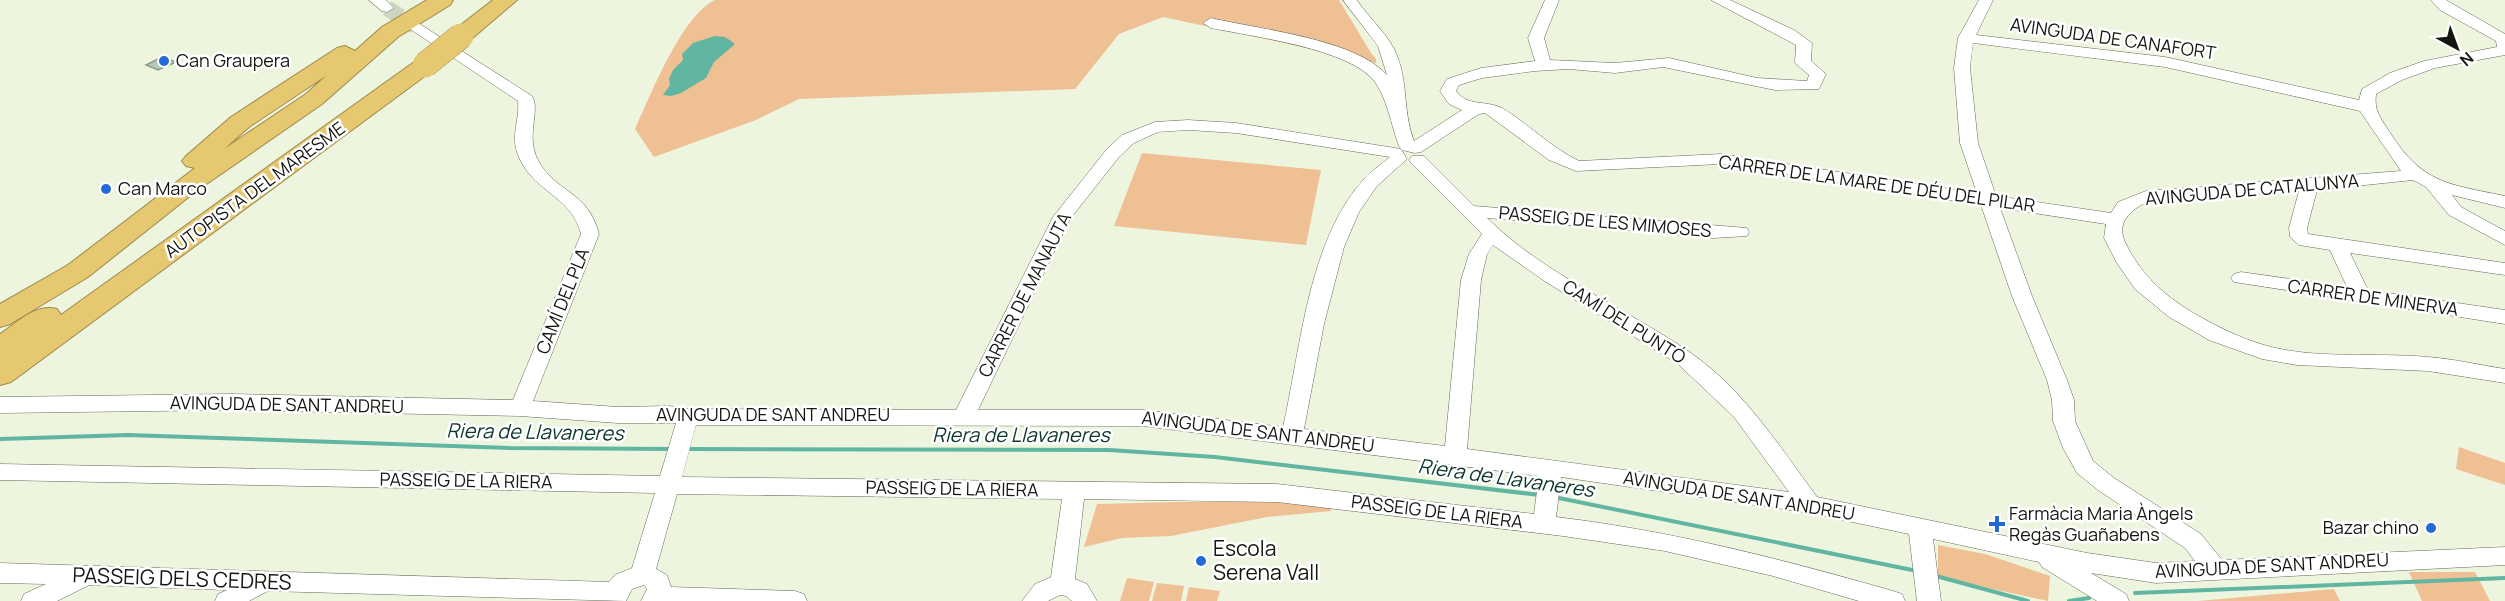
<svg xmlns="http://www.w3.org/2000/svg" width="2505" height="601" viewBox="0 0 2505 601" font-family="Manrope,sans-serif">
<style>
.green{fill:#efc094}
.water{fill:#61b6a1}
.lines{fill:none;stroke-linecap:round;stroke-linejoin:round}
.stream{stroke:#61b6a1;stroke-width:4}
.building{fill:#b7c9b8;stroke:#8c9d8d;stroke-width:1.5}
.minor-tunnel{stroke:#cdd4c0;stroke-width:16;stroke-dasharray:16 8;stroke-linecap:butt}
.minor-casing{stroke:#646956;stroke-width:1}
.highway-casing{stroke:#9c8a4d;stroke-width:2}
.minor{fill:#fff;fill-rule:evenodd}
.highway{fill:#e5c86f;fill-rule:evenodd}
.highway-bridge-casing{stroke:#9c8a4d;stroke-width:26;stroke-linecap:butt}
.highway-bridge{stroke:#e5c86f;stroke-width:25}
.poi-dot{fill:#246ad6;stroke:#fff;stroke-width:2}
.labels{text-anchor:middle;stroke-width:5;stroke-linejoin:round;paint-order:stroke}
.street-label{font-size:18px;fill:#14160f;stroke:#fff}
.poi-label{font-size:18px;fill:#14160f;stroke:#fff;text-anchor:start}
.water-label{font-size:20px;font-style:italic;fill:#0d362d;stroke:#fff}
.near-poi-label{font-size:21px;fill:#14160f;stroke:#fff;text-anchor:start}
.near-street-label{font-size:21px;fill:#14160f;stroke:#fff}
</style>
<rect width="100%" height="100%" fill="#eef5df"/>
<g class="green">
<path d="M 715,0 L 1339,0 L 1371,53 L 1376,59 L 1376,63 L 1163,17 L 1119,34 L 1075,89 L 799,99 L 756,120 L 654,157 L 635,129 C 651,95 681,16 715,0 Z"/>
<path d="M 1142,153 L 1321,170 L 1306,245 L 1114,226 Z"/>
<path d="M 2459,447 L 2505,463 L 2505,485 L 2456,469 Z"/>
<path d="M 1176,502 L 1271,502 L 1332,507 L 1331,511 L 1267,517 L 1171,536 L 1122,538 L 1084,547 L 1097,504 Z"/>
<path d="M 1938,545 L 1985,554 L 2050,576 L 2048,601 L 1938,577 Z"/>
<path d="M 2409,572 L 2475,572 L 2490,601 L 2422,601 Z"/>
<path d="M 1127,578 L 1154,582 L 1149,601 L 1120,601 Z"/>
<path d="M 1157,583 L 1184,586 L 1181,601 L 1152,601 Z"/>
<path d="M 1189,587 L 1220,591 L 1217,601 L 1186,601 Z"/>
<path d="M 2334,589 L 2340,601 L 2195,601 L 2198,601 Z"/>
</g>
<path class="water" d="M 715,36 L 725,37 L 734,43 L 734,45 L 714,62 L 706,78 L 681,93 L 671,96 L 663,95 L 670,85 L 669,79 L 673,70 L 683,60 L 682,54 L 693,43 Z"/>
<g class="lines">
<g class="stream">
<path d="M 0,439 L 128,435 L 510,448 L 673,449"/>
<path d="M 686,449 L 1109,450 L 1215,457 L 1540,495"/>
<path d="M 1554,497 L 1917,571"/>
<path d="M 1936,576 L 2028,601"/>
<path d="M 2135,593 L 2505,578"/>
<path d="M 2069,601 L 2089,598"/>
</g>
</g>
<path class="building" d="M 162,57 L 176,62 L 158,70 L 146,65 Z"/>
<g class="lines">
<path class="minor-tunnel" d="M 387,8 L 415,26"/>
<defs>
<g id="minor">
<path d="M 369,0 L 386,0 L 394,8 L 387,12 L 382,11 Z"/>
<path d="M 1343,0 L 1357,0 C 1370,20 1390,35 1398,58 C 1408,85 1403,113 1414,141 L 1462,110 L 1449,104 L 1440,91 L 1447,79 L 1481,68 L 1535,61 L 1528,38 L 1545,0 L 1559,0 L 1544,38 L 1550,60 L 1615,63 L 1669,58 L 1757,78 L 1807,81 L 1809,75 L 1795,63 L 1796,45 L 1711,0 L 1730,0 L 1794,30 L 1812,43 L 1811,61 L 1826,74 L 1819,89 L 1775,90 L 1663,67 L 1615,73 L 1569,69 L 1535,71 L 1482,78 L 1459,85 L 1456,91 C 1468,107 1486,100 1502,108 C 1529,124 1550,147 1579,161 L 1721,154 L 1977,193 L 1960,143 L 1954,68 L 1958,38 L 1979,0 L 1993,0 L 1976,35 L 2165,57 L 2359,100 L 2362,89 L 2390,73 L 2424,61 L 2497,47 L 2496,41 L 2440,10 L 2431,0 L 2446,0 L 2505,34 L 2505,55 L 2435,68 L 2402,80 L 2376,94 C 2374,111 2380,117 2389,131 C 2422,184 2448,184 2505,196 L 2505,208 L 2452,195 L 2461,207 L 2505,231 L 2505,245 L 2449,215 L 2426,187 L 2413,180 L 2317,190 L 2307,228 L 2308,234 L 2505,263 L 2505,275 L 2350,253 L 2368,290 L 2505,310 L 2505,324 L 2234,282 L 2231,278 L 2234,274 L 2241,272 L 2347,287 L 2330,250 L 2299,245 L 2290,237 L 2289,228 L 2299,191 L 2149,201 C 2130,210 2114,223 2127,246 C 2143,277 2167,298 2197,315 C 2218,327 2240,338 2264,345 C 2315,360 2375,352 2428,357 C 2454,359 2479,365 2505,369 L 2505,383 L 2428,371 L 2297,365 L 2262,359 L 2209,340 L 2169,317 L 2135,289 L 2117,263 L 2104,238 L 2106,224 L 2000,208 L 2032,296 L 2067,380 L 2074,400 L 2075,421 L 2093,461 L 2114,478 L 2201,534 L 2222,560 L 2505,547 L 2505,565 L 2156,583 L 2091,573 L 2126,594 L 2129,601 L 2097,601 L 2042,567 L 2039,562 L 1933,539 L 1941,601 L 1917,601 L 1909,534 L 1810,513 L 1561,477 L 1556,517 C 1673,531 1781,559 1893,591 L 1902,594 L 1905,601 L 1859,601 L 1773,576 L 1665,551 L 1563,536 L 1277,502 L 1084,499 L 1075,579 L 1087,584 L 1097,601 L 1072,601 L 1066,596 L 1060,595 L 1048,601 L 1022,601 L 1035,584 L 1051,577 L 1062,499 L 677,494 L 656,569 L 667,575 L 671,587 L 795,591 L 804,594 L 807,601 L 641,601 L 647,589 L 644,585 L 632,589 L 626,601 L 268,591 L 249,601 L 215,601 L 218,594 L 227,590 L 89,585 L 57,601 L 21,601 L 24,594 L 46,584 L 0,583 L 0,563 L 609,582 L 615,575 L 632,568 L 655,493 L 0,480 L 0,464 L 660,476 L 676,423 L 618,423 L 520,416 L 230,410 L 0,413 L 0,397 L 230,394 L 513,400 L 581,234 C 571,194 530,192 517,152 C 511,134 520,119 518,101 L 410,29 L 407,26 L 415,21 L 532,96 C 541,111 525,135 538,160 C 555,193 588,190 599,234 L 533,401 L 618,407 L 669,406 L 688,409 L 956,410 L 1053,217 L 1107,149 L 1122,135 L 1155,122 L 1188,120 L 1236,123 L 1395,148 L 1401,149 L 1407,159 L 1377,186 L 1359,212 L 1344,247 L 1324,324 L 1304,429 L 1445,446 L 1461,280 L 1469,254 L 1482,234 L 1412,164 L 1409,160 L 1412,156 L 1424,156 L 1474,206 L 1747,228 L 1749,232 L 1747,236 L 1713,238 L 1487,218 C 1545,275 1624,307 1691,353 C 1744,390 1779,446 1817,497 L 2087,553 L 2156,563 L 2195,561 L 2185,548 L 2098,490 L 2077,473 L 2063,448 L 2053,421 L 2052,400 L 2047,380 L 2012,296 L 1981,205 L 1721,164 L 1576,171 L 1549,160 L 1485,113 L 1479,114 L 1421,152 L 1415,153 L 1402,150 L 1399,146 C 1391,125 1388,101 1375,82 C 1352,49 1250,36 1211,28 L 1203,23 L 1211,18 C 1257,29 1356,39 1387,75 L 1378,46 ZM 1973,43 L 2165,67 L 2360,111 L 2401,171 L 2146,191 L 2118,202 L 2111,213 L 1996,196 L 1978,143 L 1970,68 ZM 1188,130 L 1236,133 L 1390,157 C 1382,164 1372,170 1365,178 C 1308,239 1301,348 1283,427 L 1143,410 L 978,410 L 1070,219 L 1119,157 L 1134,143 L 1158,132 ZM 1493,245 L 1546,282 L 1678,364 L 1734,417 L 1789,492 L 1467,449 L 1481,280 L 1487,254 ZM 696,425 L 1143,426 L 1539,476 L 1534,514 L 1277,484 L 682,477 Z"/>
</g>
<g id="highway">
<path d="M 427,0 L 453,0 L 450,5 L 398,37 L 322,104 L 195,192 L 88,277 L 10,324 L 0,327 L 0,304 L 68,265 L 195,168 L 186,166 L 182,161 L 186,156 L 231,117 L 337,48 L 345,46 L 355,51 L 382,27 ZM 327,75 L 306,94 L 224,149 L 249,127 Z"/>
<path d="M 493,0 L 517,0 L 469,41 L 461,43 L 453,41 L 450,36 L 453,31 Z"/>
<path d="M 425,58 L 433,60 L 437,65 L 433,70 L 11,382 L 0,385 L 0,334 C 17,323 35,303 57,309 L 61,315 L 417,60 Z"/>
</g>
</defs>
<use href="#minor" class="minor-casing"/>
<use href="#highway" class="highway-casing"/>
<use href="#minor" class="minor"/>
<use href="#highway" class="highway"/>
<defs>
<path id="highway-bridge" d="M 425,65 L 461,36"/>
</defs>
<use href="#highway-bridge" class="highway-bridge-casing"/>
<use href="#highway-bridge" class="highway-bridge"/>
</g>
<g class="poi-dot">
<circle cx="164" cy="61" r="6"/>
<circle cx="106" cy="189" r="6"/>
<path d="M1994 515h6v6h6v6h-6v6h-6v-6h-6v-6h6z"/>
<circle cx="2431" cy="528" r="6"/>
<circle cx="1201" cy="561" r="6"/>
</g>
<g class="labels">
<g class="street-label">
<text transform="translate(2113 39) rotate(8)" y="6">AVINGUDA DE CANAFORT</text>
<text transform="translate(1877 184) rotate(8)" y="6">CARRER DE LA MARE DE DÉU DEL PILAR</text>
<text transform="translate(255 190) rotate(-36)" y="6">AUTOPISTA DEL MARESME</text>
<text transform="translate(2252 190) rotate(-5)" y="6">AVINGUDA DE CATALUNYA</text>
<text transform="translate(1605 222) rotate(5)" y="6">PASSEIG DE LES MIMOSES</text>
<text transform="translate(1025 295) rotate(-63)" y="6">CARRER DE MANAUTA</text>
<text transform="translate(2373 298) rotate(8)" y="6">CARRER DE MINERVA</text>
<text transform="translate(563 301) rotate(-68)" y="6">CAMÍ DEL PLA</text>
<text transform="translate(1624 322) rotate(32)" y="6">CAMÍ DEL PUNTÓ</text>
<text transform="translate(287 405) rotate(1)" y="6">AVINGUDA DE SANT ANDREU</text>
<text x="773" y="421">AVINGUDA DE SANT ANDREU</text>
<text transform="translate(1258 432) rotate(7)" y="6">AVINGUDA DE SANT ANDREU</text>
<text transform="translate(466 481) rotate(1)" y="6">PASSEIG DE LA RIERA</text>
<text transform="translate(952 489) rotate(1)" y="6">PASSEIG DE LA RIERA</text>
<text transform="translate(1739 496) rotate(9)" y="6">AVINGUDA DE SANT ANDREU</text>
<text transform="translate(1437 512) rotate(7)" y="6">PASSEIG DE LA RIERA</text>
<text transform="translate(2272 566) rotate(-3)" y="6">AVINGUDA DE SANT ANDREU</text>
</g>
<g class="poi-label">
<text x="176" y="67">Can Graupera</text>
<text x="118" y="195">Can Marco</text>
<text x="2009" y="520">Farmàcia Maria Àngels<tspan x="2009" dy="21">Regàs Guañabens</tspan></text>
<text x="2419" y="534" text-anchor="end">Bazar chino</text>
</g>
<g class="water-label">
<text transform="translate(535 432) rotate(1)" y="7">Riera de Llavaneres</text>
<text x="1021" y="442">Riera de Llavaneres</text>
<text transform="translate(1506 478) rotate(8)" y="7">Riera de Llavaneres</text>
</g>
<g class="near-poi-label">
<text x="1213" y="556">Escola<tspan x="1213" dy="24">Serena Vall</tspan></text>
</g>
<g class="near-street-label">
<text transform="translate(182 579) rotate(2)" y="7">PASSEIG DELS CEDRES</text>
</g>
</g>
<g transform="translate(2457 48) rotate(139)" stroke="#ffffff" stroke-width="4.5" paint-order="stroke">
<path d="M0-4.5L10 22L0 15L-10 22Z" fill="#14160f"/>
<text y="-9" font-size="16" font-weight="bold" text-anchor="middle" fill="#14160f">N</text>
</g>
</svg>
